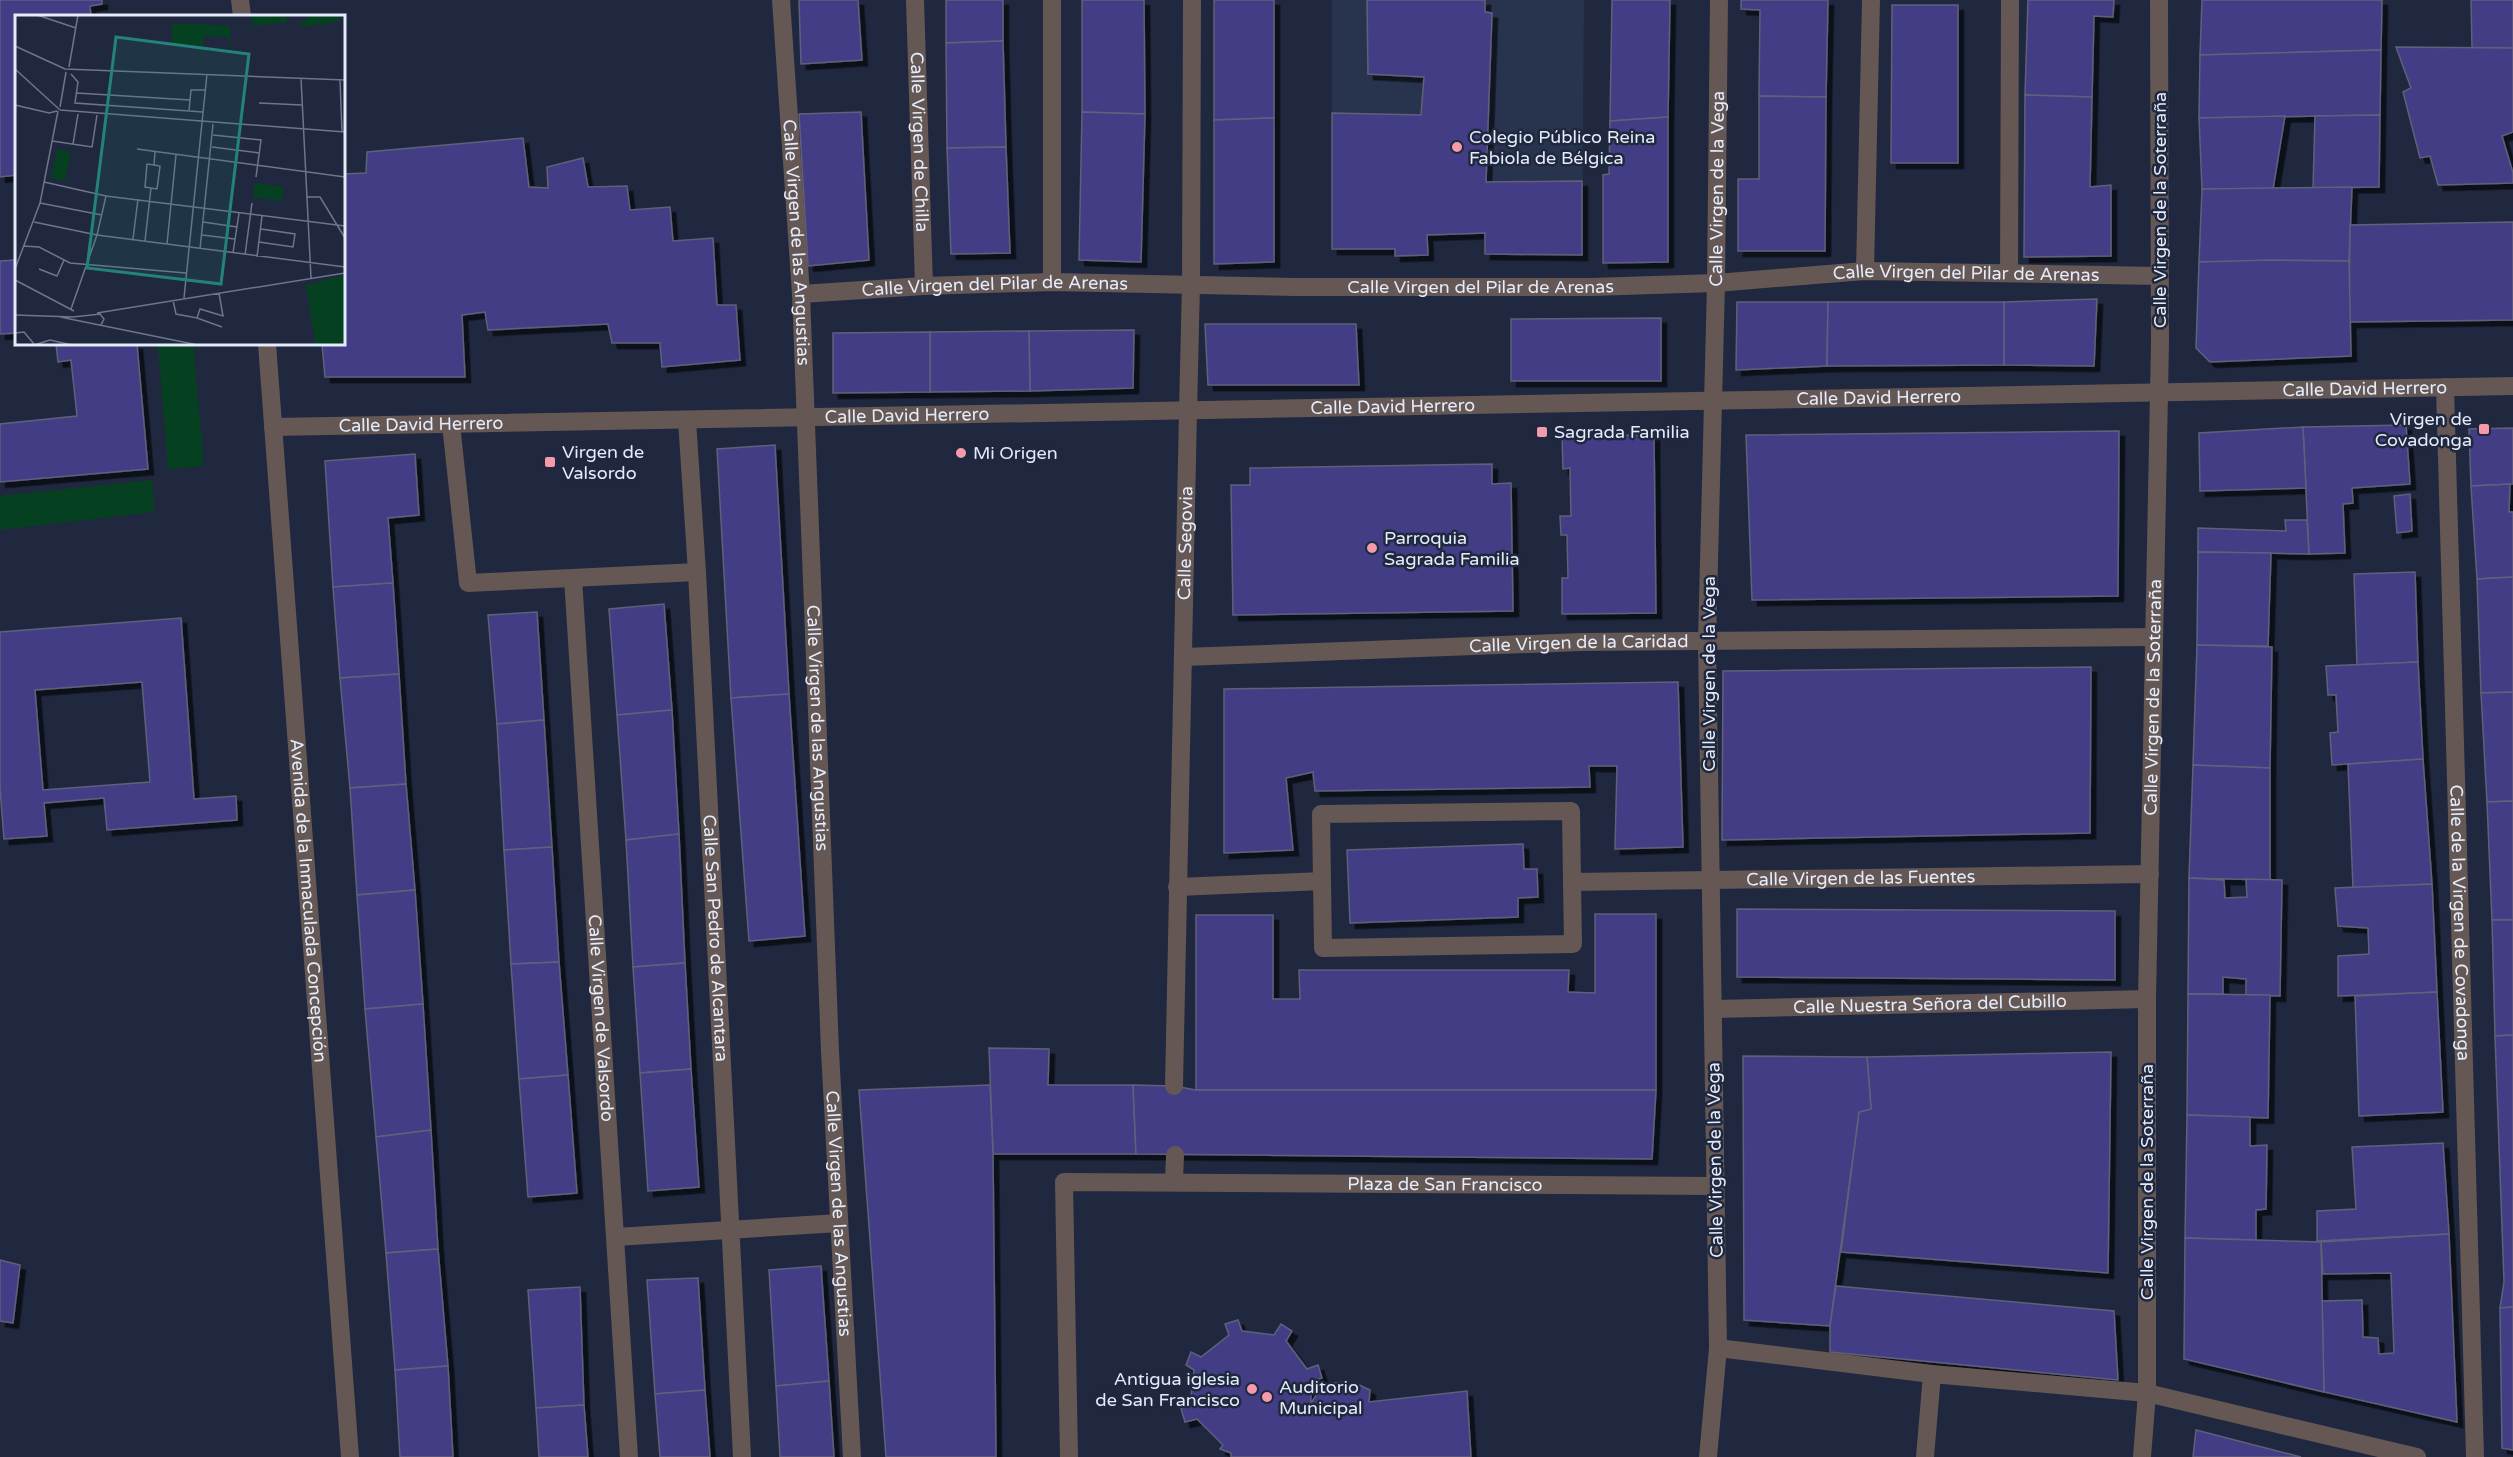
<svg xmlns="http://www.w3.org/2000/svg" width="2513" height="1457" viewBox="0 0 2513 1457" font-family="'Varela Round',sans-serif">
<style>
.built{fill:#28344e}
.green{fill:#054121}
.building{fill:#433c84;stroke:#60607b;stroke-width:1.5;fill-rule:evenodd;filter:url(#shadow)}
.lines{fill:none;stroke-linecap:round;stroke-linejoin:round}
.pedestrian{stroke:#655754;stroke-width:18}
.minor{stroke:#655754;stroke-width:18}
.tertiary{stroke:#655754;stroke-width:18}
.poi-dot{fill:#f39aab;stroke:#1f283e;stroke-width:2}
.labels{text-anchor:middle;stroke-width:5;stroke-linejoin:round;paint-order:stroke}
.poi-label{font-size:18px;fill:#e4ebfa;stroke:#1f283e;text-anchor:start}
.street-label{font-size:18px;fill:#e4ebfa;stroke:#1f283e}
.inset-road{fill:none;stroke:#6e7689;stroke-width:1.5}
.view{fill:#24827c;fill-opacity:0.15;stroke:#24827c;stroke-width:3}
.inset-edge{fill:none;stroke:#e4ebfa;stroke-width:3}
</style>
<defs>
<filter id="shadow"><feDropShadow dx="5.5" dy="5.5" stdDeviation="0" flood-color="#0009"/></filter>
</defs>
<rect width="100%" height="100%" fill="#1f283e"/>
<path class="built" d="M 1332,0 L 1584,0 L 1582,255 L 1485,254 L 1484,234 L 1427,235 L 1428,255 L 1395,256 L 1394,249 L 1332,249 Z"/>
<g class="green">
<path d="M 158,344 L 193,344 L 204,466 L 168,469 Z"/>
<path d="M 152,480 L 154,512 L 0,530 L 0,496 Z"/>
</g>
<g class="building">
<path d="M 0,0 L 102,0 L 102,4 L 90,6 L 91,16 L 16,16 L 16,175 L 0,177 Z"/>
<path d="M 799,0 L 858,0 L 862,60 L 801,64 Z"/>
<path d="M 946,0 L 1003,0 L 1003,41 L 946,43 Z"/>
<path d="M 1082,0 L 1144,0 L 1145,114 L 1082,112 Z"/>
<path d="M 1214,0 L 1274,0 L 1274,118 L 1214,120 Z"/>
<path d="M 1367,0 L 1485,0 L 1485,12 L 1492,13 L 1486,182 L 1582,181 L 1582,255 L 1485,254 L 1485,233 L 1427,235 L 1428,255 L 1395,256 L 1395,249 L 1332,249 L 1332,113 L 1421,115 L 1424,77 L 1368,74 Z"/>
<path d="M 1612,0 L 1670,0 L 1668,117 L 1610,121 Z"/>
<path d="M 1741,0 L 1828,0 L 1826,97 L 1759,96 L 1760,10 L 1741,9 Z"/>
<path d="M 2028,0 L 2114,0 L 2113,17 L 2094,16 L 2092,97 L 2025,95 Z"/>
<path d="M 2202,0 L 2382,0 L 2381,50 L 2200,55 Z"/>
<path d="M 2471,0 L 2513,0 L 2513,48 L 2472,48 Z"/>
<path d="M 1892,5 L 1958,5 L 1958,163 L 1891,163 Z"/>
<path d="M 1003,41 L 1006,147 L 947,148 L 946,43 Z"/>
<path d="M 2396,47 L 2513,48 L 2513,132 L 2502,136 L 2513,173 L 2513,183 L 2438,185 L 2430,156 L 2420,158 L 2403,92 L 2411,88 Z"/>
<path d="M 2381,50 L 2380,115 L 2199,118 L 2200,55 Z"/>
<path d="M 2025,95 L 2092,97 L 2090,187 L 2111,185 L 2111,256 L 2024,257 Z"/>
<path d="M 1759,96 L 1826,97 L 1825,251 L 1738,251 L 1738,179 L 1759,179 Z"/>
<path d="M 861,112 L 869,260 L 808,266 L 799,114 Z"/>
<path d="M 1082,112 L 1145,114 L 1141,262 L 1079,260 Z"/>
<path d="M 2380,115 L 2379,187 L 2313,188 L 2315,116 Z"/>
<path d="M 2285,116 L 2273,189 L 2202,189 L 2199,118 Z"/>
<path d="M 1668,117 L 1668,262 L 1603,263 L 1603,175 L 1609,174 L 1610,121 Z"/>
<path d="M 1274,118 L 1274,262 L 1214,264 L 1214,120 Z"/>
<path d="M 523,138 L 529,187 L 548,188 L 547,167 L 583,158 L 588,187 L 627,186 L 630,210 L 670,207 L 673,241 L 713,238 L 717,305 L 736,305 L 740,360 L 662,367 L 660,343 L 612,343 L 608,324 L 488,330 L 485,312 L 462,315 L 465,377 L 325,377 L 322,344 L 344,344 L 344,174 L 366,173 L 367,152 Z"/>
<path d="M 1006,147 L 1010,253 L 951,254 L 947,148 Z"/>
<path d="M 2352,187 L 2349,261 L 2199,262 L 2202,189 Z"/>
<path d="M 2513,222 L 2513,320 L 2349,322 L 2350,225 Z"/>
<path d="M 16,260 L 16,333 L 0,334 L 0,261 Z"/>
<path d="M 2269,260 L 2349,261 L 2351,356 L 2210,362 L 2196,348 L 2199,262 Z"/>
<path d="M 2097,299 L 2094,366 L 2004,365 L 2004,302 Z"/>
<path d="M 1737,302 L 1828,302 L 1827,366 L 1736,370 Z"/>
<path d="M 1828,302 L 2004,302 L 2004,365 L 1827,366 Z"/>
<path d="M 1661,318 L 1661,381 L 1511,381 L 1511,319 Z"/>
<path d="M 1205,324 L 1356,324 L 1359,385 L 1208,385 Z"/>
<path d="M 1134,330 L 1133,388 L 1030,391 L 1029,331 Z"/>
<path d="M 1029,331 L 1030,391 L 930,392 L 930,332 Z"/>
<path d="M 930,332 L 930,392 L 833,393 L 833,333 Z"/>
<path d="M 56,344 L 137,344 L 148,469 L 0,482 L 0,424 L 77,416 L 71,360 L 58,362 Z"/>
<path d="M 2406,425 L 2410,484 L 2352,488 L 2353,503 L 2343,504 L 2345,553 L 2309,554 L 2303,427 Z"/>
<path d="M 2303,427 L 2306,488 L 2200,491 L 2199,433 Z"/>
<path d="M 2513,428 L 2513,484 L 2471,486 L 2469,429 Z"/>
<path d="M 2119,431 L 2118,596 L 1752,600 L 1746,435 Z"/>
<path d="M 1654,435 L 1656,613 L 1562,614 L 1562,578 L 1568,578 L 1567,535 L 1561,535 L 1560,516 L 1571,516 L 1570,468 L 1563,469 L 1562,436 Z"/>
<path d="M 775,445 L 789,694 L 731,698 L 717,449 Z"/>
<path d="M 415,454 L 419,515 L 388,518 L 393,583 L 333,587 L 325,461 Z"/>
<path d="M 1492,464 L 1492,484 L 1511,483 L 1513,611 L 1233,615 L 1231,485 L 1250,485 L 1250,468 Z"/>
<path d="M 2510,484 L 2509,512 L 2513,512 L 2513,577 L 2477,579 L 2471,486 Z"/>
<path d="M 2410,494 L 2412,531 L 2397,533 L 2394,496 Z"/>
<path d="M 2285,520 L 2307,520 L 2309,554 L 2198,552 L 2198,528 L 2286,531 Z"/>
<path d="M 2198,552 L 2271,553 L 2268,646 L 2197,645 Z"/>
<path d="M 2415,572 L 2418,662 L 2357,665 L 2354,574 Z"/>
<path d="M 2513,577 L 2513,692 L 2481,693 L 2477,579 Z"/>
<path d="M 393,583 L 399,674 L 340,678 L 333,587 Z"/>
<path d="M 664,604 L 672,710 L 617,715 L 609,609 Z"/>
<path d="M 537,612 L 544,720 L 497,724 L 488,615 Z"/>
<path d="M 181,618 L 194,799 L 236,796 L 237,820 L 107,830 L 104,798 L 44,803 L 47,836 L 4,839 L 0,788 L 0,632 ZM 142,682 L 150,782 L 43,790 L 35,690 Z"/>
<path d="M 2197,645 L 2272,647 L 2270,768 L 2193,765 Z"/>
<path d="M 2418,662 L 2423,759 L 2332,765 L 2330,733 L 2338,732 L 2336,695 L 2328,695 L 2326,666 Z"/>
<path d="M 2091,667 L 2090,833 L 1722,840 L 1723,671 Z"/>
<path d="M 399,674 L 406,784 L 350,788 L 340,678 Z"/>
<path d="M 1678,682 L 1683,847 L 1615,849 L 1617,766 L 1589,766 L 1590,787 L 1315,791 L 1313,772 L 1286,778 L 1293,850 L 1224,853 L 1224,689 Z"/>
<path d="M 2513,692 L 2513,801 L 2487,802 L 2481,693 Z"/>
<path d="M 789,694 L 805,936 L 749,941 L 731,698 Z"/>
<path d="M 672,710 L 679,834 L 626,840 L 617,715 Z"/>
<path d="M 544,720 L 552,847 L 504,850 L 497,724 Z"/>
<path d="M 2423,759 L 2432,884 L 2353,888 L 2348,764 Z"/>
<path d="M 2193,765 L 2270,768 L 2270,880 L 2189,878 Z"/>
<path d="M 406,784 L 415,890 L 357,895 L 350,788 Z"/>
<path d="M 2513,801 L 2513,920 L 2492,920 L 2487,802 Z"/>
<path d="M 679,834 L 685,963 L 633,967 L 626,840 Z"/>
<path d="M 1523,844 L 1524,869 L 1537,869 L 1538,897 L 1518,898 L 1518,917 L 1350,923 L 1347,850 Z"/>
<path d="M 552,847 L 559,962 L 511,964 L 504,850 Z"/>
<path d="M 2189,878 L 2224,880 L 2225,898 L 2247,897 L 2246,879 L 2282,880 L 2280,996 L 2246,995 L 2246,979 L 2223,977 L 2223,994 L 2188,994 Z"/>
<path d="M 2432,884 L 2437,992 L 2338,996 L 2338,956 L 2369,954 L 2368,928 L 2338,926 L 2335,888 Z"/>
<path d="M 415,890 L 423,1004 L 365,1009 L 357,895 Z"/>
<path d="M 1737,909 L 2115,911 L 2115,980 L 1737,977 Z"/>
<path d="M 1595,914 L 1656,914 L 1656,1090 L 1196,1090 L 1196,915 L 1273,915 L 1273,999 L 1300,999 L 1299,970 L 1569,970 L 1568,992 L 1595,993 Z"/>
<path d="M 2492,920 L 2513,920 L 2513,1035 L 2495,1036 Z"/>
<path d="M 559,962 L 568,1075 L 519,1079 L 511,964 Z"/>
<path d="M 685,963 L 691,1069 L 640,1073 L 633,967 Z"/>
<path d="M 2437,992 L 2443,1112 L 2359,1116 L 2355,996 Z"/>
<path d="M 2188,994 L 2270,995 L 2268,1118 L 2187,1115 Z"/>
<path d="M 423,1004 L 431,1130 L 376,1137 L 365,1009 Z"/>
<path d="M 2513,1035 L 2513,1307 L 2500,1308 L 2504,1282 L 2495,1036 Z"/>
<path d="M 989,1048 L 1049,1049 L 1048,1085 L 1133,1085 L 1136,1154 L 993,1154 Z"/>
<path d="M 2111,1052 L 2108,1273 L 1841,1252 L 1859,1112 L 1871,1109 L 1867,1057 Z"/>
<path d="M 1743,1056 L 1867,1057 L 1871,1109 L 1859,1112 L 1830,1326 L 1744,1320 Z"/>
<path d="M 691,1069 L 699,1187 L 648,1191 L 640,1073 Z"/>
<path d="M 568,1075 L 577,1193 L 528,1197 L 519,1079 Z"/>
<path d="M 990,1085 L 993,1154 L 996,1457 L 886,1457 L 859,1090 Z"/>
<path d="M 1133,1085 L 1174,1086 L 1196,1090 L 1656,1090 L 1652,1159 L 1136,1154 Z"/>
<path d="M 2187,1115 L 2250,1117 L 2250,1146 L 2267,1145 L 2266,1209 L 2256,1210 L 2256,1240 L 2185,1238 Z"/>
<path d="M 431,1130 L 438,1249 L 386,1253 L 376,1137 Z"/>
<path d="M 2443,1143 L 2449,1234 L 2317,1241 L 2317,1211 L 2356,1209 L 2352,1147 Z"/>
<path d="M 2449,1234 L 2457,1422 L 2324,1392 L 2322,1301 L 2362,1300 L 2363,1337 L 2378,1338 L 2379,1354 L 2394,1353 L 2391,1273 L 2323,1274 L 2321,1242 Z"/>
<path d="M 2185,1238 L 2321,1242 L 2324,1392 L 2184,1359 Z"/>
<path d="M 438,1249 L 448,1366 L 395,1370 L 386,1253 Z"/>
<path d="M 0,1260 L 20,1265 L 13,1323 L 0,1321 Z"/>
<path d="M 821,1266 L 829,1381 L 776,1386 L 769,1270 Z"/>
<path d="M 698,1278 L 705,1390 L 655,1394 L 647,1280 Z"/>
<path d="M 1836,1286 L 2114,1311 L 2118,1380 L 1830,1352 L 1830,1326 Z"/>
<path d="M 580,1287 L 584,1405 L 536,1408 L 528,1290 Z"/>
<path d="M 2513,1307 L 2513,1450 L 2502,1448 L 2500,1308 Z"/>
<path d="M 1238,1320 L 1242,1331 L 1274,1335 L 1281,1324 L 1292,1331 L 1286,1341 L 1307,1369 L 1318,1365 L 1322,1378 L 1312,1381 L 1310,1411 L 1314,1405 L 1311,1403 L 1319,1391 L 1323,1395 L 1332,1389 L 1333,1383 L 1346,1382 L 1346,1384 L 1355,1386 L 1357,1384 L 1370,1390 L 1369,1402 L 1467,1391 L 1471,1457 L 1231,1457 L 1231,1453 L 1220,1449 L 1223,1445 L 1197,1419 L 1185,1422 L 1181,1409 L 1190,1405 L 1194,1370 L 1186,1365 L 1191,1352 L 1201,1357 L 1229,1335 L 1225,1324 Z"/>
<path d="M 448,1366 L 453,1457 L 400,1457 L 395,1370 Z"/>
<path d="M 829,1381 L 834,1457 L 780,1457 L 776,1386 Z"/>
<path d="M 705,1390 L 710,1457 L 660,1457 L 655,1394 Z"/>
<path d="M 584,1405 L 588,1457 L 539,1457 L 536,1408 Z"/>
<path d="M 2196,1430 L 2301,1457 L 2193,1457 Z"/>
</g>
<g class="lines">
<g class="pedestrian">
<path d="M 1174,1181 L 1175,1155"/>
<path id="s1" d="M 1069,1457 L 1064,1182 L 1715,1186"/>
</g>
<g class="minor">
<path id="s2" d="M 915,0 L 924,286"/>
<path d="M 1052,0 L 1052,282"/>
<path d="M 1865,271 L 1871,0"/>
<path d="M 2009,273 L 2010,0"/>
<path id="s3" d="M 801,294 L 924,286 L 1052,282 L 1295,287 L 1592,287 L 1716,283 L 1865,271 L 2160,276"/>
<path id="s4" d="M 2445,387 L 2475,1457"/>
<path id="s5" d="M 687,420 L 697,572 L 742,1457"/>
<path d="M 451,424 L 468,583 L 697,572"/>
<path id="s6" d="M 573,578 L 629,1457"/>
<path id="s7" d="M 1183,657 L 1581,642 L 2154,637"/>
<path d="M 1322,881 L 1323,948 L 1573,944 L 1572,882"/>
<path id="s8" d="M 1177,887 L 1322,881 L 1321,814 L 1571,811 L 1572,882 L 2150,874"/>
<path id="s9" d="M 1714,1009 L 2147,999"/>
<path id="s10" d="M 1174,1086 L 1188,411"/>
<path d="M 616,1237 L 839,1223"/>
<path d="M 1718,1348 L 1932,1374 L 2147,1393 L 2417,1457"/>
<path id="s11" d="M 1708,1457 L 1718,1348 L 1707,641 L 1716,283 L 1719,0"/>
<path d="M 1925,1457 L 1932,1374"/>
</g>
<g class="tertiary">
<path d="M 240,0 L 242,16"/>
<path id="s12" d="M 781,0 L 801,294 L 830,1051 L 852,1457"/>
<path id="s13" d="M 267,344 L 350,1457"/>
<path d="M 1188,411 L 1191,284 L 1192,0"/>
<path id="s14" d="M 273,427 L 2513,386"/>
<path id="s15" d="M 2142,1457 L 2147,1393 L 2147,999 L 2160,343 L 2159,0"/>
</g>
</g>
<g class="poi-dot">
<circle cx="1457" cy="147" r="6"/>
<rect x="2478" y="423" width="12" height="12" rx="3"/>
<rect x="1536" y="426" width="12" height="12" rx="3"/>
<circle cx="961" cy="453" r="6"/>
<rect x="544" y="456" width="12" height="12" rx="3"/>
<circle cx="1372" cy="548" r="6"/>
<circle cx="1252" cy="1389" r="6"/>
<circle cx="1267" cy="1397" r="6"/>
</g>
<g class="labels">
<g class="poi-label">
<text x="1469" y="143">Colegio Público Reina<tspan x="1469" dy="21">Fabiola de Bélgica</tspan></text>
<text x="2472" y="425" text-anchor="end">Virgen de<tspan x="2472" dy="21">Covadonga</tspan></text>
<text x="1554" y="438">Sagrada Familia</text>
<text x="562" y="458">Virgen de<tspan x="562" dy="21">Valsordo</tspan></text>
<text x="973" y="459">Mi Origen</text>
<text x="1384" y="544">Parroquia<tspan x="1384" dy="21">Sagrada Familia</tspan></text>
<text x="1240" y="1385" text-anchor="end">Antigua iglesia<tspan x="1240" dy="21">de San Francisco</tspan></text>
<text x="1279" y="1393">Auditorio<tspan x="1279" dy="21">Municipal</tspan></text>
</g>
<g class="street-label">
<text dy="6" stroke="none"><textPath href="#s2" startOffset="142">Calle Virgen de Chilla</textPath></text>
<text dy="6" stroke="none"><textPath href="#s11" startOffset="1269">Calle Virgen de la Vega</textPath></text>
<text transform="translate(2160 210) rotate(-90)" y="6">Calle Virgen de la Soterraña</text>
<text dy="6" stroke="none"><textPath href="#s12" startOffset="243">Calle Virgen de las Angustias</textPath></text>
<text dy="6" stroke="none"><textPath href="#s3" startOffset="1166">Calle Virgen del Pilar de Arenas</textPath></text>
<text dy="6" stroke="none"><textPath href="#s3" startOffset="194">Calle Virgen del Pilar de Arenas</textPath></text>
<text dy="6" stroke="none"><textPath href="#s3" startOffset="680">Calle Virgen del Pilar de Arenas</textPath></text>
<text dy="6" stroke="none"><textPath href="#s14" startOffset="2092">Calle David Herrero</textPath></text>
<text dy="6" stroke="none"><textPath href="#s14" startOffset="1606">Calle David Herrero</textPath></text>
<text dy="6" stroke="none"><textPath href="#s14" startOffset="1120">Calle David Herrero</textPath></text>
<text dy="6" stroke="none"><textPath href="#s14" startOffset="634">Calle David Herrero</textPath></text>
<text dy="6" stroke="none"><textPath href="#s14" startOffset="148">Calle David Herrero</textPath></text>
<text dy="6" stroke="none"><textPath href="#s10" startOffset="543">Calle Segovia</textPath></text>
<text dy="6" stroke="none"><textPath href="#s7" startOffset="396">Calle Virgen de la Caridad</textPath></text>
<text transform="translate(1709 674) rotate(-90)" y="6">Calle Virgen de la Vega</text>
<text dy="6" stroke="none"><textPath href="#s15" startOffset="760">Calle Virgen de la Soterraña</textPath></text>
<text dy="6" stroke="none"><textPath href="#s12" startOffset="729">Calle Virgen de las Angustias</textPath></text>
<text dy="6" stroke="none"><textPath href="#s8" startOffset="822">Calle Virgen de las Fuentes</textPath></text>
<text dy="6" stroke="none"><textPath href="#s13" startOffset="558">Avenida de la Inmaculada Concepción</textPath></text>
<text dy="6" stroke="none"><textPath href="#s4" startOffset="536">Calle de la Virgen de Covadonga</textPath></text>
<text dy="6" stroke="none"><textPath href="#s5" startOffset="519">Calle San Pedro de Alcantara</textPath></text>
<text dy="6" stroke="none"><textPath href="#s9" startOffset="216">Calle Nuestra Señora del Cubillo</textPath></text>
<text dy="6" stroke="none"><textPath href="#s6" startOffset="441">Calle Virgen de Valsordo</textPath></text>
<text transform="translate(1715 1160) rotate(-91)" y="6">Calle Virgen de la Vega</text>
<text transform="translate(2147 1182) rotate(-90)" y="6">Calle Virgen de la Soterraña</text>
<text dy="6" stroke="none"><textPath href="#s1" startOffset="656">Plaza de San Francisco</textPath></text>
<text dy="6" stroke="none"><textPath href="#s12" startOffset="1215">Calle Virgen de las Angustias</textPath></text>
</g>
</g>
<g transform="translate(15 15)">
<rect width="330" height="330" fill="#1f283e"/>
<path d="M 236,0 L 271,0 L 272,7 L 238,11 ZM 291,0 L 328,0 L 318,8 L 286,12 L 285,7 L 292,6 ZM 157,8 L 215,11 L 215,46 L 213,22 L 189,21 L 186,47 L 185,30 L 157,29 ZM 42,134 L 56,137 L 50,166 L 36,164 ZM 240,168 L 269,172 L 267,186 L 238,182 ZM 330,260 L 330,330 L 290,330 L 300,327 L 291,270 Z" fill="#054121"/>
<path class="inset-road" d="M 22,0 L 61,13M 0,31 L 50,54M 54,52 L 63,0M 0,54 L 45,95M 50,54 L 330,65M 56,59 L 63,67 L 60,88 L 188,97M 286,63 L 296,263M 325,65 L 327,117M 62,78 L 175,85M 244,88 L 287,90M 0,90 L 34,98 L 42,96M 45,92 L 51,57M 45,95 L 330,117M 174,96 L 176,75 L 190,75M 198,120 L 246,125 L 241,162M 37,126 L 77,132 L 82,100M 58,129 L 63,99M 197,132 L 244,138M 122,134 L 330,162M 29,167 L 91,181 L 330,211M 136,173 L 130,172 L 132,149 L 139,150M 291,182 L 305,182 L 330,223M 25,188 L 87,200M 19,207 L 82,220 L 330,252M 188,207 L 222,212M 187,220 L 220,224M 118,224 L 123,184M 130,226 L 136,173 L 142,174 L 145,151 L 139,150 L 140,137M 244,227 L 278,232 L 280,219 L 246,214M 152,229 L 161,140M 8,231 L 24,232 L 55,248 L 171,258M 185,234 L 198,109M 218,238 L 224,198M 230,240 L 237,188M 242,242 L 247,201M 0,254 L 25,188 L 43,96M 24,254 L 42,261 L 49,245M 0,265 L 59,296M 169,283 L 192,59M 158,285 L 161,299 L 182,303 L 185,294 L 208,301 L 204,278M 56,294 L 82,220 L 91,181M 82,298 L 330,258M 0,300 L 58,302 L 85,299 L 89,304 L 86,310M 45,302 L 183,330M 182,303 L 207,312M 0,318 L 9,317 L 19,329M 19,330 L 35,325 L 57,330"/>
<path class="view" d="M 101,22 L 234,39 L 206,269 L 72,253 Z"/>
<rect width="330" height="330" class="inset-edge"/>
</g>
</svg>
